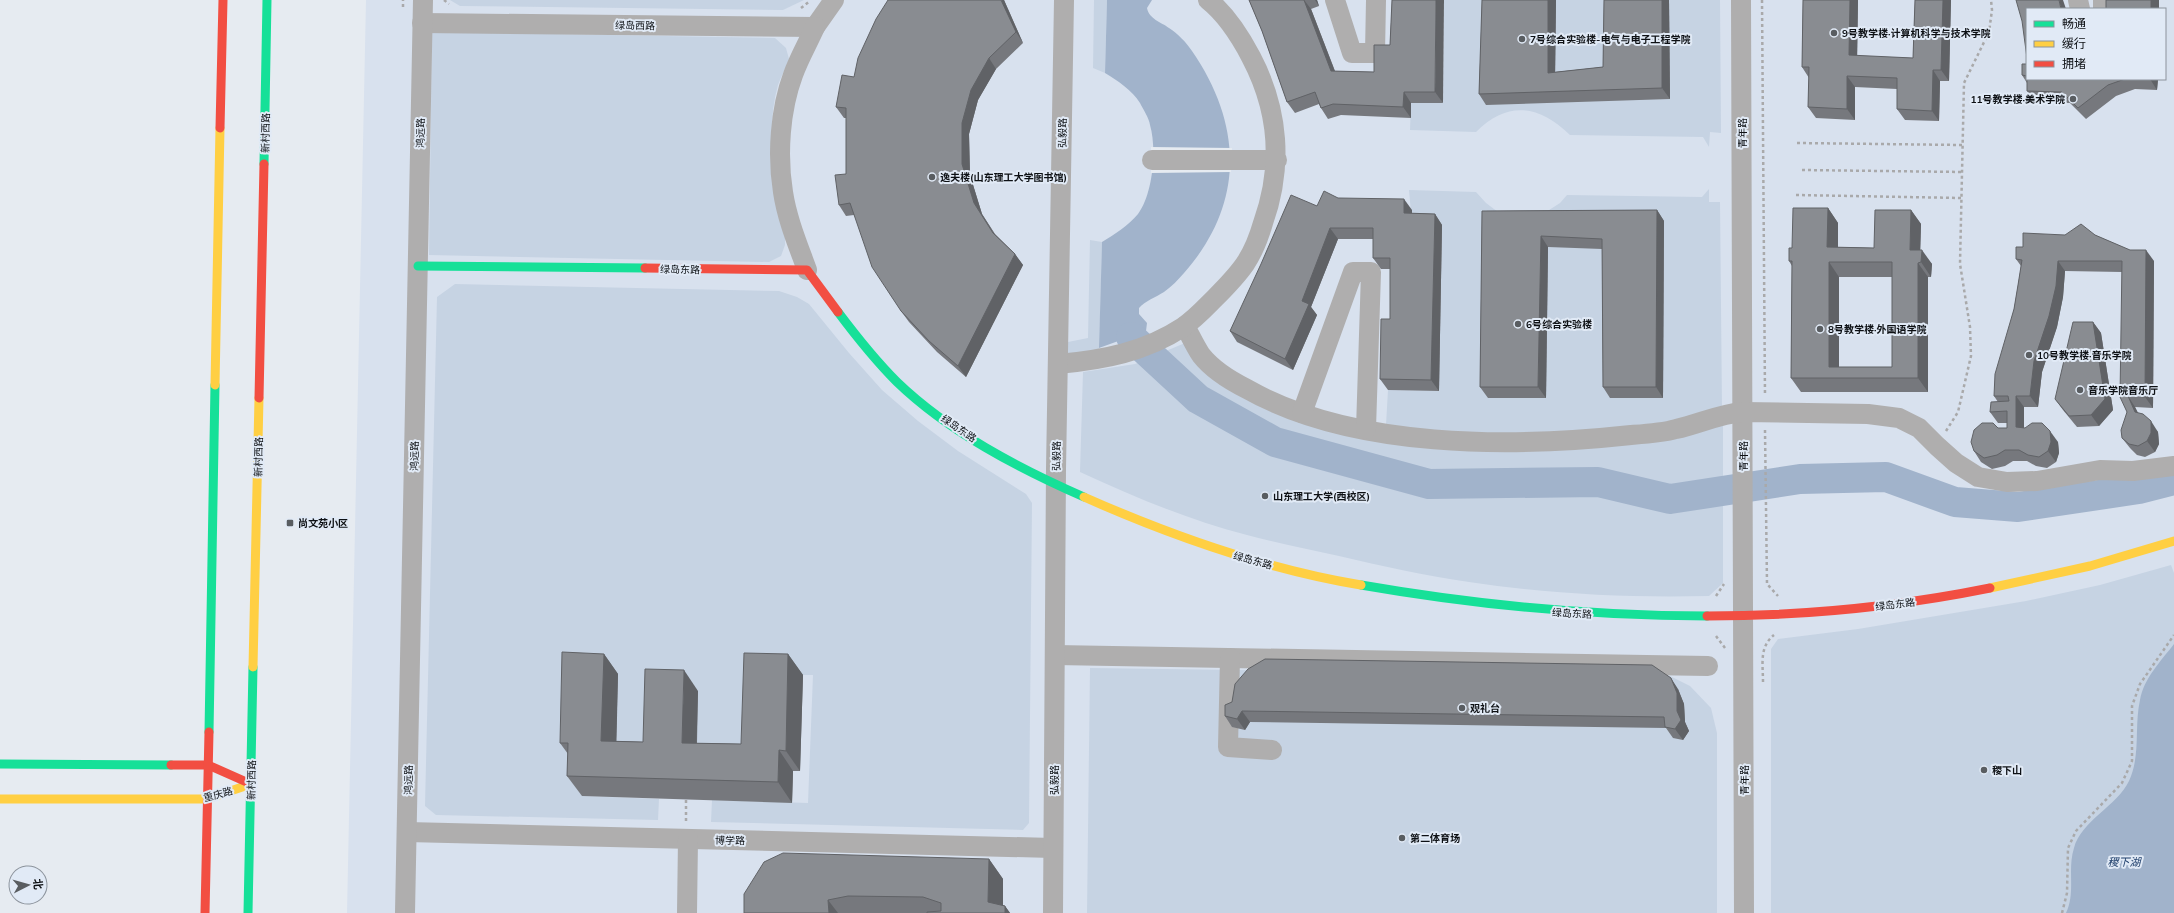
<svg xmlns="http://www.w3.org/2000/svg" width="2174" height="913" viewBox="0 0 2174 913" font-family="Mulish,'Noto Sans SC',sans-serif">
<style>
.built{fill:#d8e1ee;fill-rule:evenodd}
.green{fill:#c6d3e3}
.water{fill:#a1b3cb}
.pier{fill:#e6ebf1}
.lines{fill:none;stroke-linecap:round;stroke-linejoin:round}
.river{stroke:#a1b3cb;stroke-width:30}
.path{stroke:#a9a9aa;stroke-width:2.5;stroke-dasharray:3 3;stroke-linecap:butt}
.street{stroke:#afaeae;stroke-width:20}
.fast{stroke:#16e098;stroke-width:9}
.slow{stroke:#ffcf43;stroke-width:9}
.jam{stroke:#f24e42;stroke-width:9}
.wall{fill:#76787d;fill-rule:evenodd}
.shaded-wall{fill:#606266}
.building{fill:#898c91;stroke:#606266;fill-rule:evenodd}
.poi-dot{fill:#595d61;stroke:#e1eaf6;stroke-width:1.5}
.labels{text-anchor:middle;stroke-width:4;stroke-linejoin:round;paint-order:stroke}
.street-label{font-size:10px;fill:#0d1014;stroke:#e1eaf6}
.poi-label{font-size:10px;font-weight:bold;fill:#0d1014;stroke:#e1eaf6;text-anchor:start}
.water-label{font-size:11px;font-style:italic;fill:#1f3f6b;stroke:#e1eaf6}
</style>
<rect width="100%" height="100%" fill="#e6ebf1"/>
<path class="built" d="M 366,0 L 2174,0 L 2174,913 L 347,913 ZM 2027,9 L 2165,9 L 2165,79 L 2027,79 Z"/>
<g class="green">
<path d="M 450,0 L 804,0 L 783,10 L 460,6 Z"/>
<path d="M 1094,0 L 1107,0 L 1105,73 L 1093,68 Z"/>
<path d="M 1444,0 L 1720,0 L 1721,133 L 1710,132 L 1709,147 L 1703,137 L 1570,135 C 1539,105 1508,100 1476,132 L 1410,130 L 1411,103 L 1443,103 Z"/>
<path d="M 432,32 L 775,38 L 786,48 L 789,59 C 786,68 781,76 778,85 C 764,134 777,185 785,234 L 785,245 L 781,256 L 769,262 L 429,255 Z"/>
<path d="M 1709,189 L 1709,202 L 1720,202 L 1722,410 L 1644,428 L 1478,436 L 1386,425 L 1388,390 L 1439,391 L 1412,224 L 1409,190 L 1476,192 L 1486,203 L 1498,212 L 1546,212 L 1560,203 L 1567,195 L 1702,197 Z"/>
<path d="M 1090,240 L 1102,242 L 1099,355 L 1068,357 L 1068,342 L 1088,338 Z"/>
<path d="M 455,284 L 779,291 L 797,297 L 809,304 L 849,353 L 882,390 L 918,421 L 958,451 L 1026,494 L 1032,503 L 1029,823 L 1023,830 L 711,822 L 712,800 L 808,803 L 813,675 L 803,675 L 756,765 L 657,763 L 582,796 L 659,799 L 658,820 L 436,815 L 425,806 L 437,297 Z"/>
<path d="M 1185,343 L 1235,388 L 1423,443 L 1723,421 L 1723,583 L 1709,596 C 1629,598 1548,594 1469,582 C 1426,576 1382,566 1339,556 C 1308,549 1277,543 1247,535 C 1189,520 1134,497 1080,472 L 1083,372 L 1135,364 Z"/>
<path d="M 2171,565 L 2174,573 L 2174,913 L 1771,913 L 1771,649 L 1778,639 L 1858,629 L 2026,601 L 2100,585 Z"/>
<path d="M 1090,668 L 1670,676 L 1690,686 L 1711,708 L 1717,733 L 1717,913 L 1087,913 Z"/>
</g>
<g class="water">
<path d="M 1107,0 L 1152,0 L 1147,8 C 1149,19 1161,22 1169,28 C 1178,34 1186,42 1192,51 C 1243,125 1245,204 1184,273 C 1178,280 1172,286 1164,292 C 1156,297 1145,301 1139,308 L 1139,314 L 1147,323 L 1146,331 L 1099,348 L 1102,242 C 1115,234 1128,226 1138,214 C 1153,194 1157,149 1150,125 C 1149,118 1143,109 1140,103 C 1132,90 1118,81 1105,73 Z"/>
<path d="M 2174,644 L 2174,913 L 2066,913 C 2076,892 2067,870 2074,848 C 2081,821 2117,806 2129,781 C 2141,755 2134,727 2140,700 C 2144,678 2161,661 2174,644 Z"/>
</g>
<path class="pier" d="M 1151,147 L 1232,148 L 1231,172 L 1151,173 Z"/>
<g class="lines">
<path class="river" d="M 1131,337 L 1198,399 L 1275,442 L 1429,484 L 1598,482 L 1670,499 L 1800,479 L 1886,477 L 1955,502 L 2018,507 L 2139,489 L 2174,480"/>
<g class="path">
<path d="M 444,0 L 449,4"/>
<path d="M 1762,0 L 1765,395"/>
<path d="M 403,7 L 403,0"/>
<path d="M 801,8 L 810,1"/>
<path d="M 1797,143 L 1962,145"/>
<path d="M 1802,170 L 1962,172"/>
<path d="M 1796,195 L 1961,198"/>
<path d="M 1765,430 L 1767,584 L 1778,596"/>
<path d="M 1946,431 L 1958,412 L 1971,356 L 1970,327 L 1960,264 L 1964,83 L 1989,32 L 1992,10 L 1991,0"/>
<path d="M 1716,596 L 1724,584"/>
<path d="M 1716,636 L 1725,648"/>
<path d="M 1763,682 C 1763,664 1759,647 1774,635"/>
<path d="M 686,821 L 686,800"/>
<path d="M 2062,913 L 2067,893 L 2068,848 L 2076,831 L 2122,783 L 2132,761 L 2132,706 L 2140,684 L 2174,635"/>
</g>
<g class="street">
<path d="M 1335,0 L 1352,53 L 1375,53 L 1376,0"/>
<path d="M 1741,0 L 1744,913"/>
<path d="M 2078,0 L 2080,9"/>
<path d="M 2103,9 L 2103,0"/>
<path d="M 422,23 L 815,27 L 834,0"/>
<path d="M 1152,160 L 1277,160"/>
<path d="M 807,270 C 798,245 787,219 783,192 C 777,155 780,110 793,75 C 799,58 808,43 815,27"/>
<path d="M 1185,326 C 1190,335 1195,346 1201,355 C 1212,369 1231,381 1247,389 C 1353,449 1512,448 1631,435 C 1645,434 1662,433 1676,429 C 1699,424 1719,414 1743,412 L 1868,414 L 1899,418 L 1919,428 L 1937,446 L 1956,463 L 1978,477 L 2007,482 L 2037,481 L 2100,470 L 2133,471 L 2174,466"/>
<path d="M 1058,364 C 1103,360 1145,352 1183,327 C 1195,319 1205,308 1215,298 C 1225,288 1236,277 1245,264 C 1253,252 1259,237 1263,223 C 1283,167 1279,110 1251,57 C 1240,36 1227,15 1208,0"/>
<path d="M 1302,413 L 1353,272 L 1371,272 L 1366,429"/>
<path d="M 1055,655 L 1708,666"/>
<path d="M 1230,658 L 1228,747 L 1272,750"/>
<path d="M 407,832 L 1053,848"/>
<path d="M 405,913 L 423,0"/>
<path d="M 687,913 L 688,839"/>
<path d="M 1053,913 L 1056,469 L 1064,0"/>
</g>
<g class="fast">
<path d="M 264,164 L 267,0"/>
<path d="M 418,266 L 645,268"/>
<path d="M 838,312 C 856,336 876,361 897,382 C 949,432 1018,468 1084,497"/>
<path d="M 1361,585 C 1476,605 1590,616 1707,616"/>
<path d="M 209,732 L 215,385"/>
<path d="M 0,764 L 171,765"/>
<path d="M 248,913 L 253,667"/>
</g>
<g class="slow">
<path d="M 215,385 L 220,128"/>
<path d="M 1084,497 C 1172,536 1265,569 1361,585"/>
<path d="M 1990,588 L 2090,566 L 2174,541"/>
<path d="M 253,667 L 259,398"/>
<path d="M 0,799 L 207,799 L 251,784"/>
</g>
<g class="jam">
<path d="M 220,128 L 223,0"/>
<path d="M 645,268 L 807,270 L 838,312"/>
<path d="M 259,398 L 264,164"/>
<path d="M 1707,616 C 1803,616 1896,607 1990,588"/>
<path d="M 171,765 L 208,765 L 251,784"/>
<path d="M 205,913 L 209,732"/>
</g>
</g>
<g class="wall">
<path d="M 1004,0 L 1023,43 L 996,69 L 978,100 L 969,134 L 970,175 L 982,214 L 995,234 L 1015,254 L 1023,265 L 966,377 L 937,352 L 909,322 L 901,311 L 854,215 L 846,216 L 839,205 L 846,174 L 846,118 L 844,118 L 836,107 L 854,77 Z"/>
<path d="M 1249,0 L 1317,0 L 1319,6 L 1311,9 L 1335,71 L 1374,72 L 1390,45 L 1392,0 L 1443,103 L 1411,103 L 1411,118 L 1341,115 L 1328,119 L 1321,108 L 1319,104 L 1295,113 L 1287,102 L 1262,31 Z"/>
<path d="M 1482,0 L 1556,0 L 1555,72 L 1603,67 L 1604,0 L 1669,0 L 1670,99 L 1486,105 L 1479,94 Z"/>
<path d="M 1803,0 L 1858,0 L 1857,56 L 1913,58 L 1915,0 L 1951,0 L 1949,81 L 1940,81 L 1939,121 L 1905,120 L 1897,109 L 1897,89 L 1855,87 L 1855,120 L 1816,118 L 1808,107 L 1809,78 L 1802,67 Z"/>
<path d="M 2027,64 L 2027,79 L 2158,79 L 2157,90 L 2135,89 L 2116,96 L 2086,119 L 2070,103 L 2035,102 L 2027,91 L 2027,83 L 2022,75 Z"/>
<path d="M 1338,198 L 1412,210 L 1412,213 L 1435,214 L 1442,225 L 1439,391 L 1388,390 L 1380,379 L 1390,319 L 1390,269 L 1381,269 L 1373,258 L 1373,239 L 1338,239 L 1311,307 L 1317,315 L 1293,370 L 1237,342 L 1230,331 Z"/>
<path d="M 1828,208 L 1838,223 L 1838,247 L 1874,248 L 1911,210 L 1921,224 L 1920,250 L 1932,264 L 1931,277 L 1928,277 L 1928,392 L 1801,392 L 1791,378 L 1792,266 L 1789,261 L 1792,248 ZM 1839,277 L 1892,277 L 1892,367 L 1839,367 Z"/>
<path d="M 1657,210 L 1664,221 L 1663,398 L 1610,398 L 1603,387 L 1602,249 L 1548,247 L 1546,398 L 1488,398 L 1480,387 L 1482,211 Z"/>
<path d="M 2065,235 L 2095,235 L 2154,261 L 2153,408 L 2135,407 L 2138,413 L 2158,432 L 2159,444 L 2155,452 L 2145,457 L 2137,455 L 2130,448 L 2122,438 L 2127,412 L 2122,272 L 2065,271 L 2063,297 L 2057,327 L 2042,372 L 2038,407 L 2024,407 L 2024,428 L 2058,442 L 2059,453 L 2056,462 L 2047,468 L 2036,466 L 2027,461 L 2013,461 L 2005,466 L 1992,469 L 1981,462 L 1974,451 L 1998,428 L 2007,428 L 2007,423 L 1998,423 L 1990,412 L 1998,402 L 1994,396 L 2014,309 L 2018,285 L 2021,266 L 2016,259 L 2023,247 Z"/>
<path d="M 2093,322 L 2101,333 L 2113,410 L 2099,426 L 2077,427 L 2063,410 L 2055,399 Z"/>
<path d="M 604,654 L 618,674 L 616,741 L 643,742 L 698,691 L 697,743 L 741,744 L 788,654 L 803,675 L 800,771 L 793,771 L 792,803 L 582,796 L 567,776 L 568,754 L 560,743 Z"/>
<path d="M 1678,689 L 1684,704 L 1685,722 L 1689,731 L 1683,740 L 1673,738 L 1666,728 L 1250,722 L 1245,730 L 1232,727 L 1225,716 L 1225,705 Z"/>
<path d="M 989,859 L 1003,879 L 1003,905 L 1005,906 L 1010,913 L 744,913 Z"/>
</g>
<g class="shaded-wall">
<path d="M 1001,0 L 1004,0 L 1023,43 L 1016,32 Z"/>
<path d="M 1304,0 L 1311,9 L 1339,82 L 1331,71 Z"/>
<path d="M 1315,0 L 1317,0 L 1319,6 Z"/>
<path d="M 1436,0 L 1444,0 L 1443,103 L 1435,92 Z"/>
<path d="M 1548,0 L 1556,0 L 1555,84 L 1548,73 Z"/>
<path d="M 1662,0 L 1669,0 L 1670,99 L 1662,88 Z"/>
<path d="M 1850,0 L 1858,0 L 1857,66 L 1849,55 Z"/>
<path d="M 1943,0 L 1951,0 L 1949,81 L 1941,70 Z"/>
<path d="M 2059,0 L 2063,0 L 2066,9 L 2061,9 Z"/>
<rect x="2151" y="0" width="8" height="9"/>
<path d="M 989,58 L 996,69 L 978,100 L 969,134 L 970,175 L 982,214 L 1001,244 L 974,203 L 962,164 L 962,123 L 971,90 Z"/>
<path d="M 1933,70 L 1940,81 L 1939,121 L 1932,111 Z"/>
<path d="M 1847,76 L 1855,87 L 1855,120 L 1847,109 Z"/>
<path d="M 2150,79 L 2158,79 L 2157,90 Z"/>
<path d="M 1404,92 L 1411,103 L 1411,118 L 1403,107 Z"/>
<path d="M 1404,199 L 1412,210 L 1412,224 L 1404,213 Z"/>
<path d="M 1828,208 L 1838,223 L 1838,261 L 1827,247 Z"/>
<path d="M 1657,210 L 1664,221 L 1663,398 L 1656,387 Z"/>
<path d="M 1911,210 L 1921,224 L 1920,262 L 1910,250 Z"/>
<path d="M 1435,214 L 1442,225 L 1439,391 L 1431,380 Z"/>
<path d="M 1330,228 L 1338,239 L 1311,307 L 1317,315 L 1293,370 L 1285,359 L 1302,301 Z"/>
<path d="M 1541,236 L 1548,247 L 1546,398 L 1538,387 Z"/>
<path d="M 1922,250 L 1932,264 L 1931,277 L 1921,262 Z"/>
<path d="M 2146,250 L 2154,261 L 2153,408 L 2145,397 Z"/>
<path d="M 1015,254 L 1023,265 L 966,377 L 958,366 Z"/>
<path d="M 2058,261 L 2065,271 L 2063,297 L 2057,327 L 2042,372 L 2038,407 L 2030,396 L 2034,361 Z"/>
<path d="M 1829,262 L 1839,277 L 1839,378 L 1829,367 Z"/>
<path d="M 1918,263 L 1928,277 L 1928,392 L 1918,378 Z"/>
<path d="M 2093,322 L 2101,333 L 2113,410 L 2099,426 L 2091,415 Z"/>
<path d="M 2016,396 L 2024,407 L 2024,438 L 2016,427 Z"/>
<path d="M 2128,396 L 2135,407 L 2143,423 L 2135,412 Z"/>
<path d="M 2151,421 L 2158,432 L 2159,444 L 2155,452 L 2147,441 Z"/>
<path d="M 2050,431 L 2058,442 L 2059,453 L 2056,462 L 2048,451 Z"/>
<path d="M 604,654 L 618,674 L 616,761 L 601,741 Z"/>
<path d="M 788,654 L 803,675 L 800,771 L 786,751 Z"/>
<path d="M 684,670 L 698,691 L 696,763 L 682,743 Z"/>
<path d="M 1671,678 L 1678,689 L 1684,704 L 1685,722 L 1689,731 L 1683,740 L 1675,729 L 1677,711 Z"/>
<path d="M 1242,711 L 1250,722 L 1245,730 L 1237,719 Z"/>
<path d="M 779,750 L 793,771 L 792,803 L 778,782 Z"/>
<path d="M 989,859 L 1003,879 L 1003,913 L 988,902 Z"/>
<path d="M 828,900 L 838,913 L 829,913 Z"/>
<path d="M 1005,906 L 1010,913 L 1005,913 Z"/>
</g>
<g class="building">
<path d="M 888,0 L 1001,0 L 1016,32 L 989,58 L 971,90 L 962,123 L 962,164 L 974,203 L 993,233 L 1015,254 L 958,366 L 929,341 L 901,311 L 872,267 L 850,203 L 839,205 L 835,175 L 846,174 L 846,108 L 836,107 L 842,75 L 854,77 L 858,58 L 876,19 Z"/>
<path d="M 1249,0 L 1304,0 L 1331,71 L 1374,72 L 1374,45 L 1390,45 L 1392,0 L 1436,0 L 1435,92 L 1404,92 L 1403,107 L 1333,104 L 1321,108 L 1315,92 L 1287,102 L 1262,31 Z"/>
<path d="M 1482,0 L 1548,0 L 1548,73 L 1603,67 L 1604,0 L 1662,0 L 1662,88 L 1479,94 Z"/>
<path d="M 1803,0 L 1850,0 L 1849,55 L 1913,58 L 1915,0 L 1943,0 L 1941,70 L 1933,70 L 1932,111 L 1897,109 L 1897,78 L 1847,76 L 1847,109 L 1808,107 L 1809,67 L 1802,67 Z"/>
<path d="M 2016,0 L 2059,0 L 2061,9 L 2027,9 L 2027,58 L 2022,21 Z"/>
<rect x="2106" y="0" width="45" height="9"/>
<path d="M 2022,64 L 2027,64 L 2027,76 L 2022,75 Z"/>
<path d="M 2027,79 L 2125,79 L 2108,85 L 2078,108 L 2062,92 L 2027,91 Z"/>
<path d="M 1324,191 L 1338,198 L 1404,199 L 1404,213 L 1435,214 L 1431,380 L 1380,379 L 1381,319 L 1390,319 L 1390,258 L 1373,258 L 1373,228 L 1330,228 L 1302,301 L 1309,304 L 1285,359 L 1230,331 L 1261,264 L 1291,195 L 1317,206 Z"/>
<path d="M 1793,208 L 1828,208 L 1827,247 L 1874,248 L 1875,210 L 1911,210 L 1910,250 L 1922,250 L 1921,262 L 1918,263 L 1918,378 L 1791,378 L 1792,261 L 1789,261 L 1789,248 L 1792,248 ZM 1829,262 L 1892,262 L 1892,367 L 1829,367 Z"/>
<path d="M 1657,210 L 1656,387 L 1603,387 L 1602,239 L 1541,236 L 1538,387 L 1480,387 L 1482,211 Z"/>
<path d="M 2081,224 L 2095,235 L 2130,250 L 2146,250 L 2145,397 L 2128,396 L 2135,412 L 2143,414 L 2151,421 L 2151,433 L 2147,441 L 2138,446 L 2129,444 L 2122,438 L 2121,430 L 2127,412 L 2120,397 L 2122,261 L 2058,261 L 2056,286 L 2049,316 L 2034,361 L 2030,396 L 2016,396 L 2016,427 L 2025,428 L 2032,423 L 2042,423 L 2050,431 L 2051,442 L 2048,451 L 2039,457 L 2028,455 L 2019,450 L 2005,450 L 1997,455 L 1984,458 L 1974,451 L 1971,442 L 1974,430 L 1982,423 L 1993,423 L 1998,428 L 2007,428 L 2007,411 L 1990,412 L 1991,402 L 2009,401 L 2008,396 L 1994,396 L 1995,374 L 2014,309 L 2018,285 L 2022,260 L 2016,259 L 2016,247 L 2023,247 L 2023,233 L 2065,235 Z"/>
<path d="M 2073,322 L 2093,322 L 2105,399 L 2091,415 L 2069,416 L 2055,399 Z"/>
<path d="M 562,652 L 604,654 L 601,741 L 643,742 L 645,669 L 684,670 L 682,743 L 741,744 L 744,653 L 788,654 L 786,751 L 779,750 L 778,782 L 567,776 L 568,743 L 560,743 Z"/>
<path d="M 1265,659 L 1652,665 L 1671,678 L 1677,693 L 1677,711 L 1681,720 L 1675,729 L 1665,727 L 1664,717 L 1242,711 L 1237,719 L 1225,716 L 1225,705 L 1232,702 L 1235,684 L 1248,669 Z"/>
<path d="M 783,853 L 989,859 L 988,902 L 1005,906 L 1005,913 L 927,913 L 927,912 L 941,911 L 941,903 L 923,897 L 848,896 L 828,900 L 829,913 L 744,913 L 744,894 L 764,862 Z"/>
</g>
<g class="poi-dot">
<circle cx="1834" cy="33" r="4"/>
<circle cx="1522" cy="39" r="4"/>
<circle cx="2073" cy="99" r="4"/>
<circle cx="932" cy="177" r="4"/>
<circle cx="1518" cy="324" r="4"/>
<circle cx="1820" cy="329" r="4"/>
<circle cx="2029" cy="355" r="4"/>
<circle cx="2080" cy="390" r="4"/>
<circle cx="1265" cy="496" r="4"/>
<rect x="286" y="519" width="8" height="8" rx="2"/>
<circle cx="1462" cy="708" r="4"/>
<circle cx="1984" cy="770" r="4"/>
<circle cx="1402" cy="838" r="4"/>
</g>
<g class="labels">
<g class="street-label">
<text transform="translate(635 25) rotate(1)" y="4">绿岛西路</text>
<text transform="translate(265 133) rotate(-89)" y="4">新村西路</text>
<text transform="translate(420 133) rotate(-89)" y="4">鸿远路</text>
<text transform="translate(1062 133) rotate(-89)" y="4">弘毅路</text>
<text transform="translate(1742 133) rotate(-90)" y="4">青年路</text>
<text transform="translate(680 269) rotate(1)" y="4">绿岛东路</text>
<text transform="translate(959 428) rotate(34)" y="4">绿岛东路</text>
<text transform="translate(414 456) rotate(-89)" y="4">鸿远路</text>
<text transform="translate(1056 456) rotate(-89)" y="4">弘毅路</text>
<text transform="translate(1743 456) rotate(-90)" y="4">青年路</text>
<text transform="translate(258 457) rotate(-89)" y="4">新村西路</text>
<text transform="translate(1253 560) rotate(15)" y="4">绿岛东路</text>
<text transform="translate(1895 604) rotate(-7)" y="4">绿岛东路</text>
<text transform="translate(1572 613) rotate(3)" y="4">绿岛东路</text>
<text transform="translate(251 780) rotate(-89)" y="4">新村西路</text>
<text transform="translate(408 780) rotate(-89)" y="4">鸿远路</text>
<text transform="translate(1054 780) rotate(-90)" y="4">弘毅路</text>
<text transform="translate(1744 780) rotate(-90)" y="4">青年路</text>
<text transform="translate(218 794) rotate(-15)" y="4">重庆路</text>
<text transform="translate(730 840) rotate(1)" y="4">博学路</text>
</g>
<g class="poi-label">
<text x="1842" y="37">9号教学楼·计算机科学与技术学院</text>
<text x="1530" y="43">7号综合实验楼-电气与电子工程学院</text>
<text x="2065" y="103" text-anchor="end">11号教学楼·美术学院</text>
<text x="940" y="181">逸夫楼(山东理工大学图书馆)</text>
<text x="1526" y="328">6号综合实验楼</text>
<text x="1828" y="333">8号教学楼·外国语学院</text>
<text x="2037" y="359">10号教学楼·音乐学院</text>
<text x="2088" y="394">音乐学院音乐厅</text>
<text x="1273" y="500">山东理工大学(西校区)</text>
<text x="298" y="527">尚文苑小区</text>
<text x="1470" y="712">观礼台</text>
<text x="1992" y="774">稷下山</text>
<text x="1410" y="842">第二体育场</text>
</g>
<g class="water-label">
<text x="2124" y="866">稷下湖</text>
</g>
</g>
<rect x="2026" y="8" width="140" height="72" fill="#e1eaf6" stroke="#8c939c"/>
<rect x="2034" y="21" width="20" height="6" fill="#16e098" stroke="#8c939c"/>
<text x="2062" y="28" font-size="12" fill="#0d1014">畅通</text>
<rect x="2034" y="41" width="20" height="6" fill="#ffcf43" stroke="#8c939c"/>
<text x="2062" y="48" font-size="12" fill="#0d1014">缓行</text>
<rect x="2034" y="61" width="20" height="6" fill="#f24e42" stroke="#8c939c"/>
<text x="2062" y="68" font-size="12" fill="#0d1014">拥堵</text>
<g transform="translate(28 885) rotate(84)"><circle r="19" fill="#e1eaf6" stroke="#8c939c"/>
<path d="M0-3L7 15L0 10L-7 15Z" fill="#595d61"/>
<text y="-6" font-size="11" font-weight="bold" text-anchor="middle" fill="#0d1014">北</text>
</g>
</svg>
